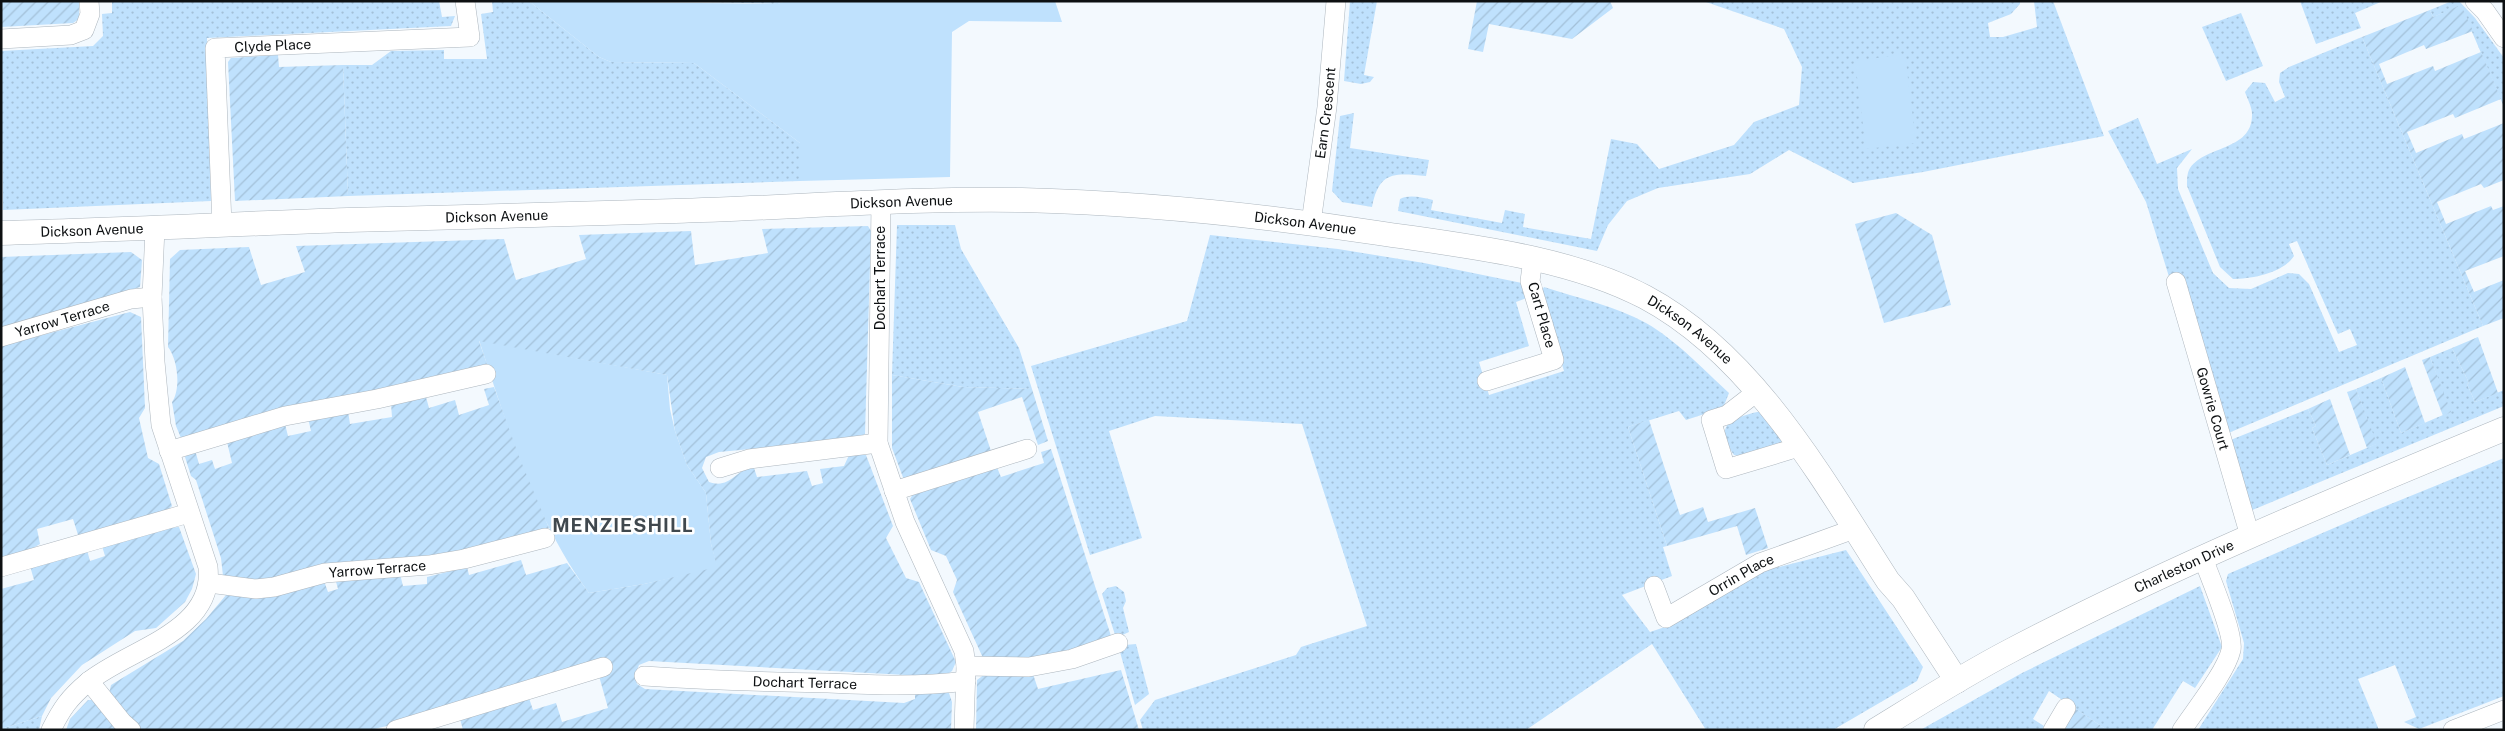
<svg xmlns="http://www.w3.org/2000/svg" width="2505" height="731" viewBox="0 0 2505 731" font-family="'Public Sans',sans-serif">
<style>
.grass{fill:url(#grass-dots)}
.park{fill:#bfe1fd}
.garden{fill:url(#garden-furrows)}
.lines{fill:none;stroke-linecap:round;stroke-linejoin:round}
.minor-casing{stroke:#adb6be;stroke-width:20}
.tertiary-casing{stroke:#adb6be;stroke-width:25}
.minor{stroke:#fff;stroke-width:19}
.tertiary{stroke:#fff;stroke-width:24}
.labels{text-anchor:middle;stroke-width:5;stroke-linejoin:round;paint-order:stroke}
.street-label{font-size:14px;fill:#0d1012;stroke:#fff}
.district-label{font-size:19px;font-weight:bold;letter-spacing:1px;fill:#40484e;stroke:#fff}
</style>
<defs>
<pattern id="grass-dots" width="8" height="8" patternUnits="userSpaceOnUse" patternTransform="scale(1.25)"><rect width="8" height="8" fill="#bfe1fd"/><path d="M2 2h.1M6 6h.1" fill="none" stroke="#a3c0d8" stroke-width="1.8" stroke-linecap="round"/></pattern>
<pattern id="garden-furrows" width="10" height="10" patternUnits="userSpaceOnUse" patternTransform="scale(1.25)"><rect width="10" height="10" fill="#bfe1fd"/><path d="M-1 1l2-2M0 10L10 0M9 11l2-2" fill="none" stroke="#a3c0d8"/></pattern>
</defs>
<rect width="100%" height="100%" fill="#f3f9fe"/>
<g class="grass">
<path d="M 112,1 L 439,1 L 442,17 L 455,16 L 451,26 L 207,38 L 211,201 L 3,210 L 1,51 L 93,46 L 103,36 L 102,14 L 112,13 Z"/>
<path d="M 492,1 L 530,2 L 599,57 L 611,62 L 694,63 L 800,143 L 800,181 L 348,196 L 343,65 L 372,65 L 391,51 L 444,50 L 444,59 L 487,59 L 481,14 L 493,12 Z"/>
<path d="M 670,1 L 785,1 L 778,4 Z"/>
<path d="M 1350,1 L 1377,1 L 1364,75 L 1374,77 L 1370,82 L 1361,84 L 1344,81 Z"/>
<path d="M 1703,1 L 2020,1 L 2020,4 L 2011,14 L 1988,23 L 1990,37 L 2003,37 L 2037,27 L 2034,1 L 2053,1 L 2104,136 L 1923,172 L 1853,183 L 1789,150 L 1750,174 L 1658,188 L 1627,201 L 1608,225 L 1597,251 L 1398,211 L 1400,199 C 1410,194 1423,198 1433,200 L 1431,210 L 1502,223 L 1505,210 L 1525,214 L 1523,227 L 1591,239 L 1611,139 L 1637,144 L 1659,169 L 1734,145 L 1754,122 L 1799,105 L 1802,67 L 1784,29 Z"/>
<path d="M 2300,1 L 2383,1 L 2355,13 L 2361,28 L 2316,44 Z"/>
<path d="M 2452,1 L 2459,1 L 2475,18 L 2504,58 L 2504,107 L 2461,6 L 2433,17 L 2430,10 Z"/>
<path d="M 2241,13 L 2263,66 L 2226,81 L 2202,27 Z"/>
<path d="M 2362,37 L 2483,326 L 2226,434 L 2170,280 L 2146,202 L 2108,131 L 2138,118 L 2157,164 L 2192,149 L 2177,168 L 2178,189 L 2213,273 L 2229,288 L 2251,289 L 2288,273 L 2299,274 L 2309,284 L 2339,352 L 2357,345 L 2350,329 L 2338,334 L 2297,241 L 2289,244 L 2294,256 C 2283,273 2252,279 2233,279 L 2220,267 L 2187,186 C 2187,181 2187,174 2189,170 C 2203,145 2253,152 2252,114 C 2252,107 2247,98 2245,92 L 2253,82 L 2265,83 L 2275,102 L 2285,97 L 2279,82 L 2280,73 L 2289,67 Z"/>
<path d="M 1354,113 L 1350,148 L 1429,160 L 1426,176 C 1394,173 1379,171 1372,207 L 1342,202 L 1332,191 L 1340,116 Z"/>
<path d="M 897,225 L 955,225 L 961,249 L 1019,348 L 1032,389 L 963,387 L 892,375 Z"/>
<path d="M 1210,235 L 1338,249 L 1424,263 L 1522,283 L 1527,298 L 1516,302 L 1529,346 L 1479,362 L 1489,395 L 1564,371 L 1540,294 L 1544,287 C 1578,298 1615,306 1646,323 C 1676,340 1704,370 1729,393 L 1723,408 L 1686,420 L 1679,411 L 1628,427 L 1667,546 L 1663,547 L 1672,576 L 1622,595 L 1650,632 L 1662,628 L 1763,571 L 1846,550 L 1923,667 L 1917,681 L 1833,730 L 1706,730 L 1652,644 L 1526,730 L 1143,730 L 1140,720 L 1155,700 L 1296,655 L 1301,647 L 1367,626 L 1302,424 L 1155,416 L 1109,431 L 1142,538 L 1090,555 L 1031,366 L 1187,321 Z"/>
<path d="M 2452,348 L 2469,383 L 2467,384 L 2475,402 L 2504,390 L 2504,406 L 2250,511 L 2228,441 L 2308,409 L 2316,426 L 2312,428 L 2327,465 L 2376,444 L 2356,389 L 2381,378 L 2401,433 L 2450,412 L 2430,357 Z"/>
<path d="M 1761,411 L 1782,440 L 1779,446 L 1747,457 L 1734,455 C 1712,423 1733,418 1761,411 Z"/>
<path d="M 2504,458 L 2504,696 L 2419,729 L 2404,722 L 2416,717 L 2395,665 L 2358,679 L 2379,730 L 2198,730 L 2243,659 L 2244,643 L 2226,581 L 2228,574 L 2371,512 Z"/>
<path d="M 1116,586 L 1124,592 L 1126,601 L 1123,608 L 1129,632 L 1116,638 L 1102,594 L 1107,588 Z"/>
<path d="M 2200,586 L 2222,647 L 2195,688 L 2183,681 L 2152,730 L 2107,730 L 2049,691 L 2033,719 L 2044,726 L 2042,730 L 1922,729 L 2022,673 Z"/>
<path d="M 1136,644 L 1149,694 L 1135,705 L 1120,652 L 1125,645 Z"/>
<path d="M 42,716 L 39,730 L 1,730 L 1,729 Z"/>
</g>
<g class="park">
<path d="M 524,1 L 778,4 L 785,1 L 1055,1 L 1062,22 L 969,21 L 952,32 L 950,177 L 800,181 L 800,143 L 694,63 L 611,62 L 599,57 L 530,2 Z"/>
<path d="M 1905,54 L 1916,143 L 1866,149 L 1855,61 Z"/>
<path d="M 479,340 L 667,375 L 670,409 L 675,431 L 687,465 L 706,493 L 711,544 L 718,568 L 644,584 L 589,593 C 534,519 508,427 479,340 Z"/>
</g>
<g class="garden">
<path d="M 1,1 L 79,1 L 79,19 L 73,23 L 1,27 Z"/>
<path d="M 1477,1 L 1610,1 L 1613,8 L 1572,39 L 1489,24 L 1483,52 L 1468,49 Z"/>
<path d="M 2461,5 L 2473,31 L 2426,49 L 2424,45 L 2379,64 L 2387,84 L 2433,66 L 2435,71 L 2481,52 L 2501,99 L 2455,118 L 2453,114 L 2407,132 L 2416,153 L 2462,134 L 2464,139 L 2504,123 L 2504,180 L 2484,188 L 2481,184 L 2437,202 L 2446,224 L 2491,206 L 2493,210 L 2504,206 L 2504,256 L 2465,271 L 2474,292 L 2504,280 L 2504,318 L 2483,326 L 2362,37 L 2430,10 L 2433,17 Z"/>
<path d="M 278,55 L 279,67 L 343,65 L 348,196 L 235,201 L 228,62 L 231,58 Z"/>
<path d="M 1896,213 L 1932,235 L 1951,305 L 1884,323 L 1855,224 Z"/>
<path d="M 868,226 L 871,231 L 865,434 L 855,439 L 719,452 L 706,457 L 702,468 L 709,482 C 729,489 735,472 753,465 L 757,477 L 807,471 L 812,486 L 823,483 L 820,469 L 844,466 L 850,453 L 866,455 L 893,526 L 886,538 L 906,578 L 919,582 L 956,662 L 952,671 L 943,677 L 649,661 L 639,665 L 635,675 L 637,684 L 645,689 L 904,703 L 915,699 L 915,694 L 920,691 L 949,693 L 952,702 L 951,730 L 463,730 L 460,719 L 529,698 L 533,710 L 556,703 L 562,722 L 608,708 L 599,676 L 374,729 L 141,730 L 109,694 L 111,685 L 183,641 L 206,619 L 226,595 L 266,597 L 324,581 L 328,592 L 338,589 L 335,578 L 400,574 L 403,586 L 427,584 L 427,577 L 467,567 L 469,575 L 521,560 L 526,575 L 567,563 L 589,593 L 644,584 L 717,567 L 711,544 L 706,493 L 687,465 L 675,431 L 667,375 L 479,341 L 488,367 L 181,438 L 176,426 L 172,402 C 181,389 178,360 168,347 L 170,259 L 180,250 L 249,247 L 261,285 L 305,272 L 296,246 L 504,239 L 516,280 L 586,259 L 579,235 L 691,231 L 695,265 L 768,253 L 762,229 Z"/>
<path d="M 131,252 L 142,260 L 140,287 L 1,329 L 1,257 Z"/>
<path d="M 130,312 L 141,317 L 145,408 L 139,418 L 148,458 L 159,464 L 172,506 L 165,513 L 79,538 L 73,519 L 37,529 L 40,544 L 23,554 L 1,560 L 1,346 Z"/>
<path d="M 2478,337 L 2498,393 L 2475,402 L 2467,384 L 2469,383 L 2452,348 Z"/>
<path d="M 2430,357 L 2451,412 L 2443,416 L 2422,360 Z"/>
<path d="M 2405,367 L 2425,423 L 2401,433 L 2381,378 Z"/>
<path d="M 892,375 L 963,387 L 1032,389 L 1048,441 L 1038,445 L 1022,397 L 978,412 L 991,451 L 904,480 L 892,448 Z"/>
<path d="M 494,387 L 520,459 L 549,528 L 438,558 L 254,582 L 223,576 L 221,558 L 196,480 L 191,476 L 185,457 L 189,452 L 195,450 L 199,464 L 212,460 L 215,469 L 232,463 L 227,442 L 285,424 L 288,436 L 311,431 L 308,418 L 348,411 L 350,424 L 392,417 L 391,404 L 426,397 L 429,408 L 455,400 L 459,415 L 489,405 L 484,389 Z"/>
<path d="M 2356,389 L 2377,444 L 2367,448 L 2347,392 Z"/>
<path d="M 2330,399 L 2350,455 L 2327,465 L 2312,428 L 2316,426 L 2308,409 Z"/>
<path d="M 1649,420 L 1680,515 L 1703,507 L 1708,522 L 1755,508 L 1768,548 L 1746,555 L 1737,526 L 1667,546 L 1628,427 Z"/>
<path d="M 1051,449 L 1112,639 L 1052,658 L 983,658 L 953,592 L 957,580 L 946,556 L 931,550 L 910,499 L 914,492 L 996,465 L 1001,477 L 1044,463 L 1041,452 Z"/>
<path d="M 179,527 L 196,574 L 192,589 L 185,602 L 156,628 L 135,631 L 82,665 L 51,698 L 42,716 L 1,729 L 1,589 L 34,580 L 30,566 L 87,550 L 90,561 L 105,556 L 102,546 L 167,528 Z"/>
<path d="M 1121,670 L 1139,730 L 976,730 L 977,680 L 985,674 L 1033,674 L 1038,689 Z"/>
<path d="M 88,700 L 94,700 L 119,730 L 66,730 L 70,719 Z"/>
<path d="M 2076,709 L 2107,730 L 2068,730 L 2065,728 Z"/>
</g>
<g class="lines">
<defs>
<g id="minor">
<path d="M 2475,1 L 2485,11 L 2504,38"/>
<path d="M 1,39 L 71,35 L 84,30 L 90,14 L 89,1"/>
<path d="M 881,202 L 878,443 L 905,522 L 964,651 L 966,666 L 964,730"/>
<path id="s1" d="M 1311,223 L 1327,107 L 1336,1"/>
<path id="s2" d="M 222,225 L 215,48 L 470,37 L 465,1"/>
<path id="s3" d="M 2176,282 L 2250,536"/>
<path id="s4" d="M 1,337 L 131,299 L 152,297"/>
<path d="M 1487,381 L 1554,360 L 1530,281 L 1533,259"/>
<path d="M 1758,391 L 1727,415 L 1711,420 L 1726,469 L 1789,450 L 1799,444"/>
<path d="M 169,451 L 285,416 L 377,399 L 486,374"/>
<path d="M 720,468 L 749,459 L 878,443"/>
<path d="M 894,491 L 1027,449"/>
<path d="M 1,567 L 189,513"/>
<path id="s5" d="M 209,583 L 256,589 L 274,587 L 325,573 L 429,565 L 464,559 L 545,538"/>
<path id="s6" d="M 1654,586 L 1666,618 L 1760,563 L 1854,529"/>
<path d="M 966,666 L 1029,667 L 1072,659 L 1118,643"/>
<path id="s7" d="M 644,676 C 706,680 767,682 828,683 C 874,685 920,687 966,681"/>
<path d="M 89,681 L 122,722 L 131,730"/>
<path d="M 51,730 C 62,708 69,698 88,682 C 128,649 215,632 208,567 L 161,425 L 155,362 L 152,297 L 155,228"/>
<path d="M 396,730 L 603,667"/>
<path d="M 2053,730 L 2066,708"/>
<path d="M 2182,730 C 2196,709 2226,672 2231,650 C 2235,635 2209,575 2203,558"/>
<path d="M 2453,730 L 2504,710"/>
</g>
<g id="tertiary">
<path id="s8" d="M 1,233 C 117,230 233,224 348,220 C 457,217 566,215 675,211 C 790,208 906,198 1022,200 C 1141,203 1260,215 1378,233 C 1464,246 1567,256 1645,297 C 1754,355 1823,480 1888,581 L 1903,598 L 1957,681"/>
<path id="s9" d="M 1876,730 C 1920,703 1964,675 2010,651 C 2170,567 2337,498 2504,429"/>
</g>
</defs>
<use href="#minor" class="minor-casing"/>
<use href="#tertiary" class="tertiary-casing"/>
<use href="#minor" class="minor"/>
<use href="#tertiary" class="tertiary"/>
</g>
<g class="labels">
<g class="street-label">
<text dy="5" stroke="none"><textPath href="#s2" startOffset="235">Clyde Place</textPath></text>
<text dy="5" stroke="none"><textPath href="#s1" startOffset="111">Earn Crescent</textPath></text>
<text dy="5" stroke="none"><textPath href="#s8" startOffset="901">Dickson Avenue</textPath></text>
<text dy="5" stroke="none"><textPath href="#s8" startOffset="496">Dickson Avenue</textPath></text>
<text dy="5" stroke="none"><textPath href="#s8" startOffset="1306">Dickson Avenue</textPath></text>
<text dy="5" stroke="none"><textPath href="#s8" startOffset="91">Dickson Avenue</textPath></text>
<text transform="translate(880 278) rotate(-90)" y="5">Dochart Terrace</text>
<text transform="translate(1542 315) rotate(74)" y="5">Cart Place</text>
<text dy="5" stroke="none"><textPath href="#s4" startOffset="64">Yarrow Terrace</textPath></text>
<text dy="5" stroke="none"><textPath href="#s8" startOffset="1711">Dickson Avenue</textPath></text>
<text dy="5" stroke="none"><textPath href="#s3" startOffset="132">Gowrie Court</textPath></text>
<text dy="5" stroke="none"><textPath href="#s9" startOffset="349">Charleston Drive</textPath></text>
<text dy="5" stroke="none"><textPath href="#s5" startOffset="171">Yarrow Terrace</textPath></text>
<text dy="5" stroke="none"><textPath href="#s6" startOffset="121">Orrin Place</textPath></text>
<text dy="5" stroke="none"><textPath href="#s7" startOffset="161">Dochart Terrace</textPath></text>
</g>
<g class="district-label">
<text x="623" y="532">MENZIESHILL</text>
</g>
</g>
<rect width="2505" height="731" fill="none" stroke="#0d1012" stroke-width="5"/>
</svg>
